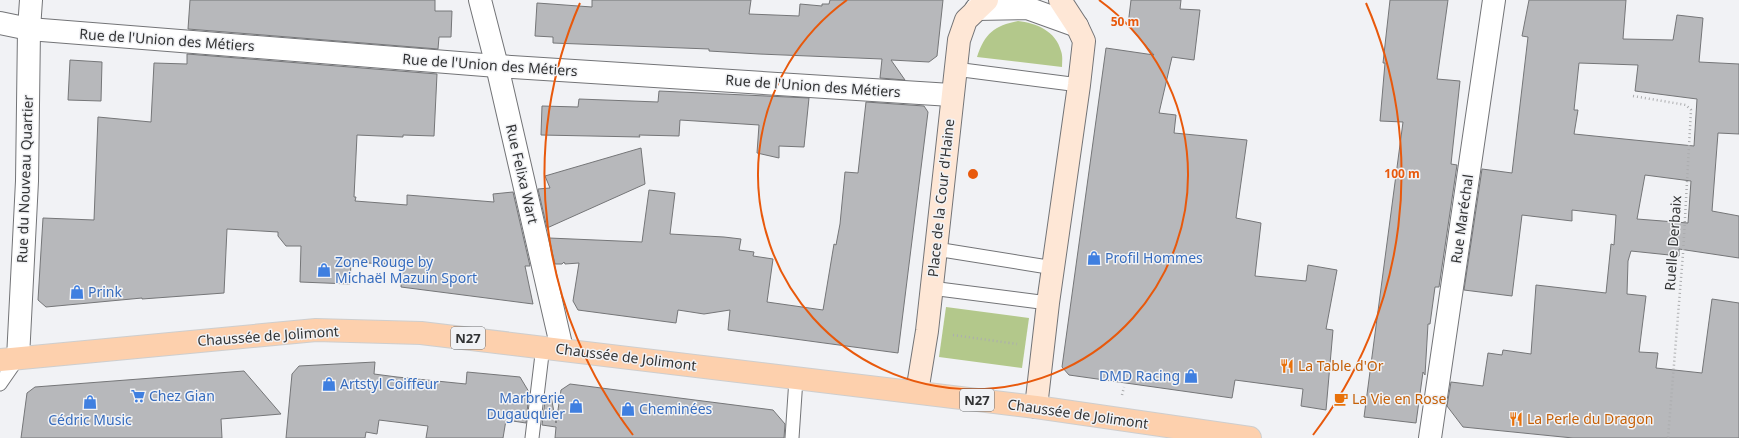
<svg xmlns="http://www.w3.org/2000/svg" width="1739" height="438" viewBox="0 0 1739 438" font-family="'Noto Sans',sans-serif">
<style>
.green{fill:#b3c88b}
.building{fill:#b7b8bb;stroke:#757678;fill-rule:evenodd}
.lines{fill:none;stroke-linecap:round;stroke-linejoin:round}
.lane-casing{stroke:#737477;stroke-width:15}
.street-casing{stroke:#737477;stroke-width:24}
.secondary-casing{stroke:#737477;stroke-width:24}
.primary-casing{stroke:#cecece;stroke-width:24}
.path{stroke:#acadaf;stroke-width:2.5;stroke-dasharray:1 3;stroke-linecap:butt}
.lane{stroke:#fff;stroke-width:13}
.street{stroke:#fff;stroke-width:22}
.secondary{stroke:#fee7d6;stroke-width:22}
.primary{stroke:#fdd0ad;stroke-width:22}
.ring{fill:none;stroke:#e8590c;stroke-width:2}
.labels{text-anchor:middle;stroke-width:3;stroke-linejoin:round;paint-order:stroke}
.shield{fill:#f1f2f5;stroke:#6b6c6e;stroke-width:1}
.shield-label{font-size:13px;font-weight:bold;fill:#323334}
.street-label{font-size:14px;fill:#323334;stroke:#f1f2f5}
.shop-label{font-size:14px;fill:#366cbe;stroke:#f1f2f5;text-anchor:start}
.food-label{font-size:14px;fill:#c56008;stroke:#f1f2f5;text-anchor:start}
.centre{fill:#e8590c;stroke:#f1f2f5;stroke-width:2}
.ring-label{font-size:12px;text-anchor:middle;font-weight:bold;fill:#e8590c;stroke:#f1f2f5;stroke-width:3;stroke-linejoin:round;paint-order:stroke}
</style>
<rect width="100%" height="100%" fill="#f1f2f5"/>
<g class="green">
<path d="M 1018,21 C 1036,23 1056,31 1061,51 C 1063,56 1062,62 1062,67 L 977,57 C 985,33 994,26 1018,21 Z"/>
<path d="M 946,307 L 1029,318 L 1022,368 L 939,357 Z"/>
</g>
<g class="building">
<path d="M 190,0 L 435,0 L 435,11 L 452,11 L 451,37 L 439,37 L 438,49 L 188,29 Z"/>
<path d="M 592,0 L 751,0 L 749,14 L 799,16 L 800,4 L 822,6 L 822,4 L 829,4 L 830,0 L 943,0 L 937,56 L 929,62 L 891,60 L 905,80 L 880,78 L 882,59 L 759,54 L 709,51 L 709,49 L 553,43 L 553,37 L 535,36 L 537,3 L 592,7 Z"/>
<path d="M 1131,0 L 1181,0 L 1180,9 L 1200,10 L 1194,60 L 1172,57 L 1159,113 L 1176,115 L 1174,133 L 1247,140 L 1236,218 L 1261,223 L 1255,276 L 1306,281 L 1308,265 L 1337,270 L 1326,329 L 1333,330 L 1326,410 L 1301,406 L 1303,389 L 1235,380 L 1232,398 L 1069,375 L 1062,367 L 1106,48 L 1154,55 L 1128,25 Z"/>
<path d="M 1390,0 L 1448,0 L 1437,79 L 1460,81 L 1451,164 L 1457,165 L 1439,287 L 1435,287 L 1430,324 L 1428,324 L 1425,375 L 1423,372 L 1416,423 L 1364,417 L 1403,122 L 1380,121 L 1385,63 L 1383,63 Z"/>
<path d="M 1529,0 L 1626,0 L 1623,39 L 1673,40 L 1677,15 L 1703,18 L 1699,62 L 1739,64 L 1739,134 L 1718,133 L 1712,211 L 1739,216 L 1739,258 L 1679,249 L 1679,256 L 1631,251 L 1628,261 L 1627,294 L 1646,296 L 1639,352 L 1658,353 L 1656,368 L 1702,373 L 1712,299 L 1739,303 L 1739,438 L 1573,438 L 1463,427 L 1447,406 L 1451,382 L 1483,386 L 1488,353 L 1502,355 L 1503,350 L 1531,354 L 1536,285 L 1606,293 L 1611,244 L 1614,245 L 1616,215 L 1572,210 L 1572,221 L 1522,215 L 1512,296 L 1464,290 L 1482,169 L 1512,173 L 1528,37 L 1522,36 ZM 1579,63 L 1638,65 L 1635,91 L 1697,99 L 1694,146 L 1574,134 L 1578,110 L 1574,110 ZM 1645,175 L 1691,181 L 1688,223 L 1637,219 Z"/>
<path d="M 187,54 L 437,74 L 434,136 L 403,135 L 403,137 L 357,135 L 354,197 L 356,197 L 355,201 L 407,205 L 407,195 L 494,202 L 493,194 L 513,192 L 530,266 L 525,266 L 533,304 L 401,287 L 402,265 L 351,262 L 350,284 L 300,282 L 301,246 L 286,246 L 278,236 L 278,232 L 227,229 L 224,293 L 142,299 L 142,298 L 46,307 L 38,300 L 43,218 L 94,220 L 98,117 L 151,122 L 154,63 L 187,64 Z"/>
<path d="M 70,60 L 102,62 L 101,101 L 68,100 Z"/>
<path d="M 659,91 L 809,98 L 804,147 L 779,146 L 779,158 L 757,153 L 759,125 L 680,120 L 679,136 L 639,135 L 640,137 L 541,135 L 542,106 L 578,107 L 579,99 L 658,102 Z"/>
<path d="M 866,102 L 924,106 L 928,112 L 898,353 L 728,330 L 730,310 L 704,314 L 678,310 L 676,323 L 578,310 L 573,301 L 579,263 L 565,264 L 564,262 L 562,264 L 555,264 L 549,238 L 642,242 L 649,190 L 675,193 L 670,234 L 724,237 L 741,239 L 739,250 L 754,252 L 753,256 L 773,259 L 767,302 L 823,310 L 834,244 L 836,245 L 840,224 L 845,172 L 858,173 Z"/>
<path d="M 641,148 L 645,184 L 547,228 L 538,189 L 550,188 L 545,176 Z"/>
<path d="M 375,362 L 374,374 L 397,377 L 466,384 L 467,372 L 520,377 L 529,392 L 526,423 L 506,420 L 503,438 L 426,438 L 428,426 L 379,420 L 377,434 L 366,432 L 365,438 L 286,438 L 292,374 L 299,366 Z"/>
<path d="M 244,371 L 281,414 L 221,419 L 222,438 L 21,438 L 27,393 L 35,387 Z"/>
<path d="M 570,384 L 773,410 L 785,424 L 784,438 L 555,438 L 556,427 L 542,425 L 545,401 L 551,396 L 556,423 L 561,390 Z"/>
</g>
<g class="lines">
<defs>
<g id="lane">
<path d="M 955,69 L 1079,85"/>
<path d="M 936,249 L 1054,268"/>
<path d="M 931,288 L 1048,303"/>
<path d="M 0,384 L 18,358"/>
<path d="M 532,438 L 543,346"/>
<path d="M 792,438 L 796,379"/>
</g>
<g id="street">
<path d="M 480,0 L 497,66 L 562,349"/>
<path d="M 976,9 L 1027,8 L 1077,26"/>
<path d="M 0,23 L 29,29 L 497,66 L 951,95"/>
<path d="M 18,358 L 27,181 L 29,29 L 31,0"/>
<path d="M 1430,438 L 1494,0"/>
</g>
<g id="secondary">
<path d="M 917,392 L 927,331 L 959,40 L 966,20 L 987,0"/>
<path d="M 1036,407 L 1048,303 L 1079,85 L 1084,41 L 1077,26 L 1060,0"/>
</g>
<path id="primary" d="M 0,360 L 316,330 L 421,333 L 1036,407 L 1250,438"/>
</defs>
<use href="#lane" class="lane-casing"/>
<use href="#street" class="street-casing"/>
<use href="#secondary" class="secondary-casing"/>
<use href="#primary" class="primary-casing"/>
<g class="path">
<path d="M 1633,96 L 1686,105 L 1691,110 L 1683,254 L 1668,438"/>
<path d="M 953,335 L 1017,344"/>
<path d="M 1122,395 L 1124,387"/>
</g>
<use href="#lane" class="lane"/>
<use href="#street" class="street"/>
<use href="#secondary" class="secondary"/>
<use href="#primary" class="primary"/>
</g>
<g class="ring">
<path d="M1099 0A215 215 0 1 1 847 0"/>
<path d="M633 435A429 429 0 0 1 580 3M1366 3A429 429 0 0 1 1313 435"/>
</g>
<defs>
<symbol id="shop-bare" viewBox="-9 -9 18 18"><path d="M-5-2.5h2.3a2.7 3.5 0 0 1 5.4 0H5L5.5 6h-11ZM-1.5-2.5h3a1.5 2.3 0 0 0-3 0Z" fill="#3f7fe0" stroke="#f1f2f5" stroke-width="2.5" paint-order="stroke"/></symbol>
<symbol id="restaurant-bare" viewBox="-9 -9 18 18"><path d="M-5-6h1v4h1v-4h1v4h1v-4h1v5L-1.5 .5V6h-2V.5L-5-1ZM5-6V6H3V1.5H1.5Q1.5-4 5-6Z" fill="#e8710a" stroke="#f1f2f5" stroke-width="2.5" paint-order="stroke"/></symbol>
<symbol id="supermarket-bare" viewBox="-9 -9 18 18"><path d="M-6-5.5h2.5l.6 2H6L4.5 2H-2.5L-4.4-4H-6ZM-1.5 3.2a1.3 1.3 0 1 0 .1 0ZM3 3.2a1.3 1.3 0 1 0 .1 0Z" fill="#3f7fe0" stroke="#f1f2f5" stroke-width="2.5" paint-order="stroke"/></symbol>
<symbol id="cafe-bare" viewBox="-9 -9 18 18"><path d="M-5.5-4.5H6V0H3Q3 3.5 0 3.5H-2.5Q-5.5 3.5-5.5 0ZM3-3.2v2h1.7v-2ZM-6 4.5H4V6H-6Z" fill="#e8710a" stroke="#f1f2f5" stroke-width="2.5" paint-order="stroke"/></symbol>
</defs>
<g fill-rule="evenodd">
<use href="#shop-bare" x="1084" y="248" width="20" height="20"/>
<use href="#shop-bare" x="314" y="260" width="20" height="20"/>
<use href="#shop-bare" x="67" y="282" width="20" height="20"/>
<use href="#restaurant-bare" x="1277" y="356" width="20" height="20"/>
<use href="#shop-bare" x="1181" y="366" width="20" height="20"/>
<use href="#shop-bare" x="319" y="374" width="20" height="20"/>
<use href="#supermarket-bare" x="128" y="386" width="20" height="20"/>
<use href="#cafe-bare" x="1331" y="389" width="20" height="20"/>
<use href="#shop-bare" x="80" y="392" width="20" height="20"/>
<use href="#shop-bare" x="566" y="396" width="20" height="20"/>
<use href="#shop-bare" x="618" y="399" width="20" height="20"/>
<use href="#restaurant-bare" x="1506" y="409" width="20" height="20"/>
</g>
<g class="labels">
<g class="shield">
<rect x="451" y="327" width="34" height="22" rx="3"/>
<rect x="960" y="389" width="34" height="22" rx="3"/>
</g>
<g class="shield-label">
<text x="468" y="343">N27</text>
<text x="977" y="405">N27</text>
</g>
<g class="street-label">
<text transform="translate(167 40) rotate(4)" y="5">Rue de l'Union des Métiers</text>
<text transform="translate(490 65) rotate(4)" y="5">Rue de l'Union des Métiers</text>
<text transform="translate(813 86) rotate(4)" y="5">Rue de l'Union des Métiers</text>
<text transform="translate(522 174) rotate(77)" y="5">Rue Felixa Wart</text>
<text transform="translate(25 179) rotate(-88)" y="5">Rue du Nouveau Quartier</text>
<text transform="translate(941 198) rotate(-84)" y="5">Place de la Cour d'Haine</text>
<text transform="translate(1462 219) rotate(-82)" y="5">Rue Maréchal</text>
<text transform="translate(1673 243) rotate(-86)" y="5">Ruelle Derbaix</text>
<text transform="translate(268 336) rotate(-4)" y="5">Chaussée de Jolimont</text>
<text transform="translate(626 357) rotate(7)" y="5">Chaussée de Jolimont</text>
<text transform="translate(1078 414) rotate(8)" y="5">Chaussée de Jolimont</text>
</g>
<g class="shop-label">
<text x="1105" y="263">Profil Hommes</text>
<text x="335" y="267">Zone Rouge by<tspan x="335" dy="16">Michaël Mazuin Sport</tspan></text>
<text x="88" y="297">Prink</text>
<text x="1180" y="381" text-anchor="end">DMD Racing</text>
<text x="340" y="389">Artstyl Coiffeur</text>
<text x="149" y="401">Chez Gian</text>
<text x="565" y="403" text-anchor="end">Marbrerie<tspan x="565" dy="16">Dugauquier</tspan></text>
<text x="639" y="414">Cheminées</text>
<text x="90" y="425" text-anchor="middle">Cédric Music</text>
</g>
<g class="food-label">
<text x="1298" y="371">La Table d'Or</text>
<text x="1352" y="404">La Vie en Rose</text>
<text x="1527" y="424">La Perle du Dragon</text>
</g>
</g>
<circle cx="973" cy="174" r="6" class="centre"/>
<g class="ring-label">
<text x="1125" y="26">50 m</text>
<text x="1402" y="178">100 m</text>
</g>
</svg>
